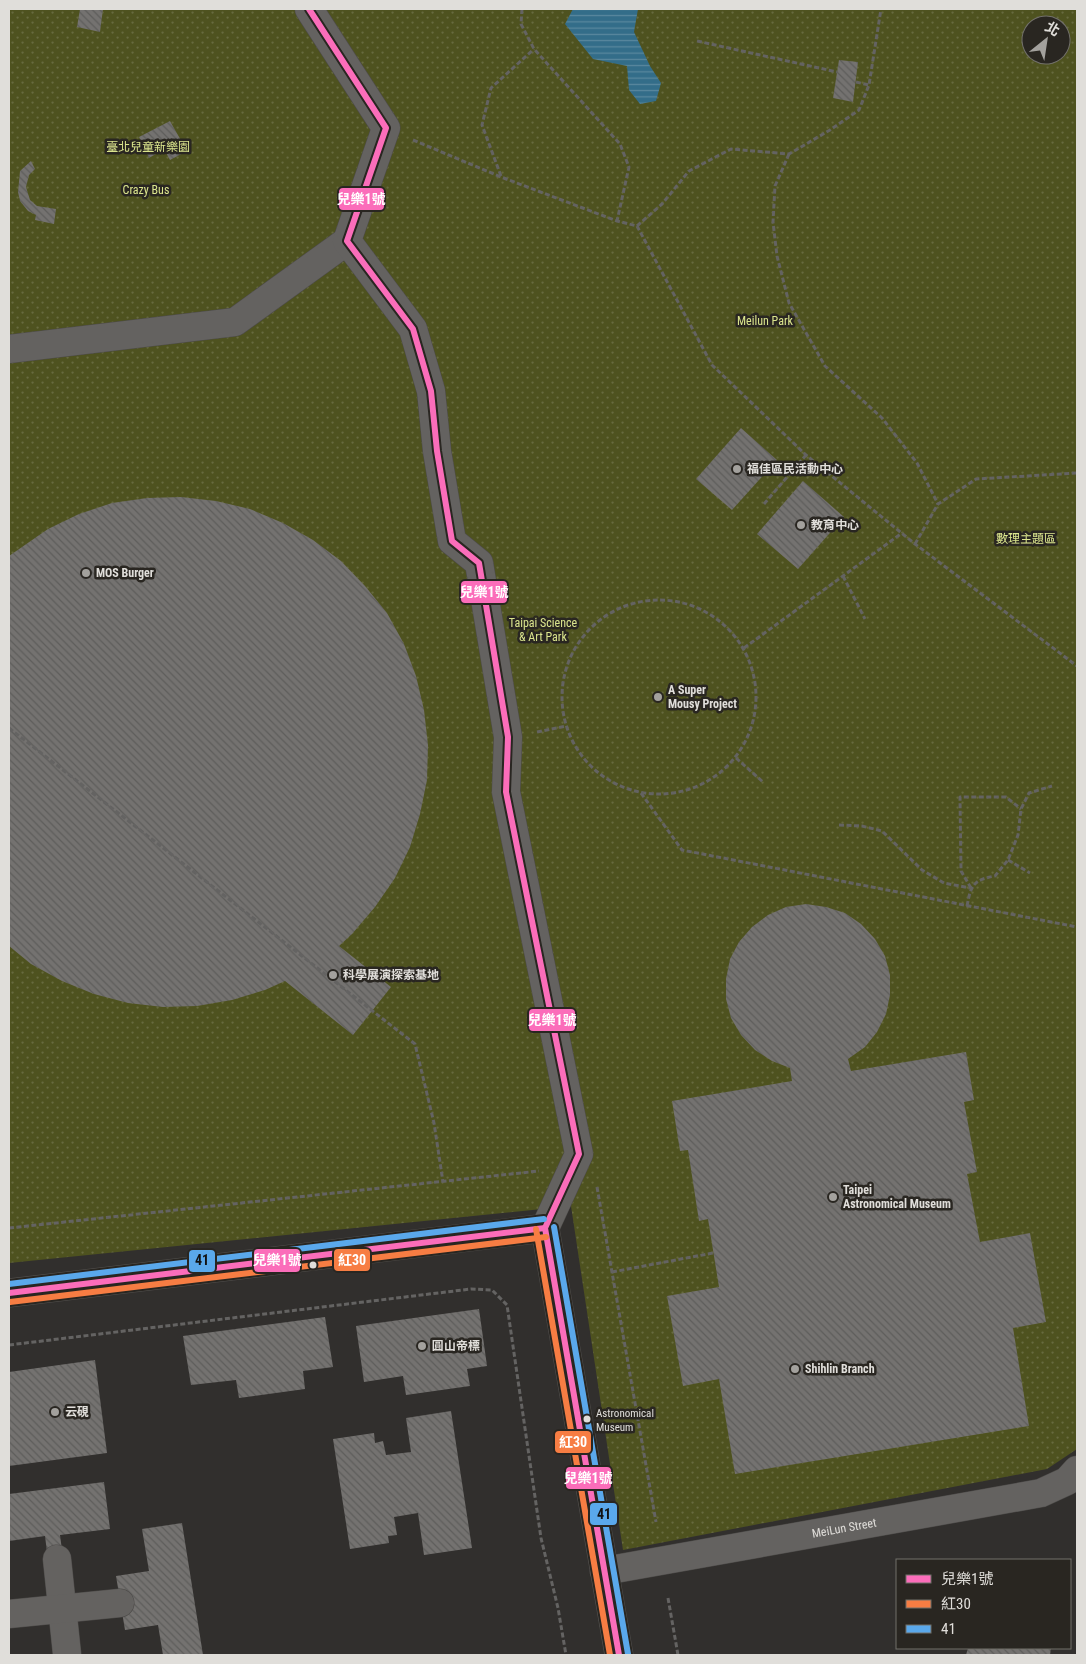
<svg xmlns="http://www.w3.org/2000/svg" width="1086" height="1664" viewBox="0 0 1086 1664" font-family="'Roboto Condensed','Noto Sans TC',sans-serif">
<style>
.grass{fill:url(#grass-dots);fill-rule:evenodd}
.water{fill:url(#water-rules)}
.building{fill:url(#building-back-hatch)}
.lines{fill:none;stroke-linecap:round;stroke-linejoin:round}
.street-casing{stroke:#4d4b49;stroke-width:29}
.secondary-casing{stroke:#4d4b49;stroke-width:29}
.path{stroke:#646362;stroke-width:3;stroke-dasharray:5 2.5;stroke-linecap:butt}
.street{stroke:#646260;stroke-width:28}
.secondary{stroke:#646260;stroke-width:28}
.bus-1-casing{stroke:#292621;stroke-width:10}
.bus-2-casing{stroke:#292621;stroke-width:10}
.bus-3-casing{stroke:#292621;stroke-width:10}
.bus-1{stroke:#fb6dba;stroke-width:6}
.bus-2{stroke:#f77d43;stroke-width:6}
.bus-3{stroke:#5aa8eb;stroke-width:6}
.poi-dot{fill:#a3a19d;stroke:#292621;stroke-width:2}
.bus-dot{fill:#e0deda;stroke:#292621;stroke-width:2}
.labels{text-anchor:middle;stroke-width:5;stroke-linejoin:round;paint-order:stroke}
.bus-label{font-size:11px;fill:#e0deda;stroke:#292621;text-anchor:start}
.park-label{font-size:12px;fill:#dbe58d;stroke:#292621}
.poi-label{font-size:12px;font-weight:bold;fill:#e0deda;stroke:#292621;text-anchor:start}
.street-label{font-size:12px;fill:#e0deda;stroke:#292621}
.line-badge{stroke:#292621;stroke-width:2}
.badge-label{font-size:14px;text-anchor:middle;font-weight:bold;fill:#fff}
.pale-badge-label{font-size:14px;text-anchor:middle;font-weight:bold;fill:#111}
</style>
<defs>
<pattern id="grass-dots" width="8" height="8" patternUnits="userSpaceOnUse" patternTransform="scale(1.25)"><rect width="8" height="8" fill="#4e521f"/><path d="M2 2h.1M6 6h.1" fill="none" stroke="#676a3f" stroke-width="1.8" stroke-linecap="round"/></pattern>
<pattern id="water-rules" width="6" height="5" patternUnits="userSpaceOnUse" patternTransform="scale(1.25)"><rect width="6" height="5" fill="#336d89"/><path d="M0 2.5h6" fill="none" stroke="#5a889e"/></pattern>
<pattern id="building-back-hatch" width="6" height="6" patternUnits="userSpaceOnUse" patternTransform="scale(1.25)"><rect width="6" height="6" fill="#747270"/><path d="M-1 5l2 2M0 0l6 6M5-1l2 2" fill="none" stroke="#5e5d5b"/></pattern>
</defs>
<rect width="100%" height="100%" fill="#312f2d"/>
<path class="grass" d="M 9,9 L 1077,9 L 1077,1449 L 1047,1469 L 623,1550 L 571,1206 L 9,1263 ZM 1031,25 L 1061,25 L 1061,55 L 1031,55 Z"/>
<path class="water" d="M 573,9 L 638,9 L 634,32 L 650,66 L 661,83 L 656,101 L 640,104 L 629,90 L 627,66 L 593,59 L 565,24 Z"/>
<g class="building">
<path d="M 80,9 L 103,9 L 100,32 L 77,27 Z"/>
<path d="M 839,60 L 858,62 L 853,102 L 833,98 Z"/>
<path d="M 170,121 L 187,151 L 170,160 L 164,149 L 149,158 L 139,137 Z"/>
<path d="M 31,161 L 35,169 L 29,175 L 26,187 L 30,200 L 37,206 L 56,209 L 54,224 L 35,220 L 36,215 L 28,211 L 20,201 L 18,192 L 20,171 Z"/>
<path d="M 741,428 L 777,460 L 732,510 L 696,479 Z"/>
<path d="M 803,481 L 844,517 L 798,569 L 757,534 Z"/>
<path d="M 181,497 L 216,501 L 250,509 L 283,523 L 313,540 L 341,561 L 365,586 L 387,613 L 404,644 L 416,676 L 424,710 L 428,745 L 427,780 L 420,814 L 410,847 L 395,878 L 375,907 L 352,934 L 339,946 L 391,987 L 353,1035 L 285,981 L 265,990 L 232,1000 L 197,1006 L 163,1007 L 128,1003 L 94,994 L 62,981 L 31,964 L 9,946 L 9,556 L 48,529 L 79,514 L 112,503 L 147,498 Z"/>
<path d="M 806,904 L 826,907 L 845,913 L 861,924 L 875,939 L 885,956 L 890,975 L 890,995 L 886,1014 L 877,1032 L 865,1047 L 848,1059 L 851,1071 L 966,1052 L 974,1100 L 964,1102 L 977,1172 L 967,1174 L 980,1242 L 1030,1233 L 1046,1322 L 1013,1328 L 1029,1426 L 735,1474 L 719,1379 L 683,1386 L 667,1296 L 719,1287 L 708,1219 L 699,1221 L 688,1150 L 680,1151 L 672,1101 L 792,1081 L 790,1068 L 772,1061 L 755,1050 L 741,1035 L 731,1018 L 726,999 L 726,979 L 730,959 L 739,942 L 752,927 L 768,915 L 786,907 Z"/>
<path d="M 479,1309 L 487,1366 L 467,1369 L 470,1386 L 406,1395 L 403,1376 L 364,1382 L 356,1326 Z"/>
<path d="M 325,1317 L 333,1367 L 303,1371 L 305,1389 L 239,1398 L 236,1380 L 191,1385 L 183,1336 Z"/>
<path d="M 95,1360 L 107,1453 L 9,1466 L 9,1372 Z"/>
<path d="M 451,1411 L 472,1548 L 424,1555 L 418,1513 L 394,1517 L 397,1535 L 388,1536 L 389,1543 L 350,1549 L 333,1439 L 374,1433 L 375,1443 L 383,1441 L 386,1455 L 411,1452 L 406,1418 Z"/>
<path d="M 104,1482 L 110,1529 L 60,1535 L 62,1550 L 47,1552 L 45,1536 L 9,1541 L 9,1494 Z"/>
<path d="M 182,1523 L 203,1655 L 163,1655 L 158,1625 L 125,1630 L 116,1576 L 149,1571 L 142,1529 Z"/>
<path d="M 968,1648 L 1051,1648 L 1050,1655 L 966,1655 Z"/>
</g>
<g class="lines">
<defs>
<g id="street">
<path d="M 9,349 L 235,322 L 347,241"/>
<path d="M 9,1293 L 545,1228 L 579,1154 L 506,792 L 508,737 L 479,563 L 452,541 L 437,451 L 431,391 L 413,329 L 347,241 L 386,128 L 309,9"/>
<path d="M 57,1559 L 67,1654"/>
<path id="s1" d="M 604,1571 L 1041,1493 L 1067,1481 L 1077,1470"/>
<path d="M 9,1614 L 120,1603"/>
</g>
<path id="secondary" d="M 545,1228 L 619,1655"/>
</defs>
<use href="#street" class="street-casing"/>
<use href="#secondary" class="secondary-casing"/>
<g class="path">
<path d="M 522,9 L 521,24 L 534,49 L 620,144 L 629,167 L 617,221"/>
<path d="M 697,41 L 837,72"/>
<path d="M 856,82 L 869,85"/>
<path d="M 413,140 L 501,177 L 617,221 L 637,226 L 712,365 L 806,455 L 915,544 L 1077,666"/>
<path d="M 789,154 L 775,186 L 773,222 L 777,256 L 789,303 L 825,366 L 882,418 L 917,463 L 938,504"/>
<path d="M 501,176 L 482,125 L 491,88 L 534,49"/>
<path d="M 637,226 L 662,204 L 689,171 L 731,149 L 789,154 L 830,130 L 859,110 L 869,85 L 881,9"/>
<path d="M 764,504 L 806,455"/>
<path d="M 915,544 L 938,504 L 976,479 L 1077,473"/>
<path d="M 843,576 L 865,619"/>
<circle cx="659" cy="697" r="97"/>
<path d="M 744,648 L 902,533"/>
<path d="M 9,728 L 415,1044 L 434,1123 L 443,1182"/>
<path d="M 537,732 L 566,726"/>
<path d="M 736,758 L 763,782"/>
<path d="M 641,793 L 682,850 L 1077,927"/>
<path d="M 839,825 L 862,826 L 882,831 L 922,870 L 944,883 L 970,888"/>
<path d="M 1008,860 L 1030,873"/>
<path d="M 971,888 L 961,871 L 960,797 L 1006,797 L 1021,809"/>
<path d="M 967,906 C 971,885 973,880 995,876 L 1008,860 L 1018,835 L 1021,809 L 1029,793 L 1052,786"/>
<path d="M 597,1187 L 656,1522"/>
<path d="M 9,1228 L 539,1171"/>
<path d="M 612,1272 L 713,1253"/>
<path d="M 9,1345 L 471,1289 L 492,1290 L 507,1305 L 541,1538 L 558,1608 L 566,1655"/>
<path d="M 668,1598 L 678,1655"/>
</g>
<use href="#street" class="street"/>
<use href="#secondary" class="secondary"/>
<defs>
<g id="bus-1">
<path d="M 309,9 L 386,128 L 347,241 L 413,329 L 431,391 L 437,451 L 452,541 L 479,563 L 508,737 L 506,792 L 579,1154 L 545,1228 L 619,1655"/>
<path d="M 9,1293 L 545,1228"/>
</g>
<g id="bus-2">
<path d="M 536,1229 L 610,1655"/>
<path d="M 10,1302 L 546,1237"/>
</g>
<g id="bus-3">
<path d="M 554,1227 L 628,1654"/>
<path d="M 9,1284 L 544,1219"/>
</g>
</defs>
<use href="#bus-1" class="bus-1-casing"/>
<use href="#bus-2" class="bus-2-casing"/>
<use href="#bus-3" class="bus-3-casing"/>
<use href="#bus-1" class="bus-1"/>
<use href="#bus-2" class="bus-2"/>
<use href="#bus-3" class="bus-3"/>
</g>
<g class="poi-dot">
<circle cx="737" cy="469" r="5"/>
<circle cx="801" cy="525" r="5"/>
<circle cx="86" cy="573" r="5"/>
<circle cx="658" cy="697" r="5"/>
<circle cx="333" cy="975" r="5"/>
<circle cx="833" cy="1197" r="5"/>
<circle cx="422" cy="1346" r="5"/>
<circle cx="795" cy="1369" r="5"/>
<circle cx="55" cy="1412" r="5"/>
</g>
<g class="bus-dot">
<circle cx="313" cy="1265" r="4.5"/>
<circle cx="587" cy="1419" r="4.5"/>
</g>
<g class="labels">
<g class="bus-label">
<text x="596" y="1417">Astronomical<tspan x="596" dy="14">Museum</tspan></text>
</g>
<g class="park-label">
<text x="148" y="151">臺北兒童新樂園</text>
<text x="146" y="194">Crazy Bus</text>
<text x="765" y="325">Meilun Park</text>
<text x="1026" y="543">數理主題區</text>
<text x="543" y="627">Taipai Science<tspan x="543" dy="14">&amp; Art Park</tspan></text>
</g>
<g class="poi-label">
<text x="747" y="473">福佳區民活動中心</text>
<text x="811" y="529">教育中心</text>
<text x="96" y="577">MOS Burger</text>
<text x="668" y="694">A Super<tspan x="668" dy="14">Mousy Project</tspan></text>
<text x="343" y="979">科學展演探索基地</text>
<text x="843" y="1194">Taipei<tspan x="843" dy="14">Astronomical Museum</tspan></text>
<text x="432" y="1350">圓山帝標</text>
<text x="805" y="1373">Shihlin Branch</text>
<text x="65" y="1416">云硯</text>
</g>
<g class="street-label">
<text dy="4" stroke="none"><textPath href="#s1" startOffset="244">MeiLun Street</textPath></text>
</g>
</g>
<g class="line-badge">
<rect x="338" y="187" width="47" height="24" rx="5" fill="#fb6dba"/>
<rect x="460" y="580" width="48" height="24" rx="5" fill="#fb6dba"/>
<rect x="528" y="1008" width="48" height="24" rx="5" fill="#fb6dba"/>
<rect x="333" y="1248" width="38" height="24" rx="5" fill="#f77d43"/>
<rect x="253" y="1248" width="48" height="25" rx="5" fill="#fb6dba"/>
<rect x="188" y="1249" width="28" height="24" rx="5" fill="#5aa8eb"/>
<rect x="554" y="1430" width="38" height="24" rx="5" fill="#f77d43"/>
<rect x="565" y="1466" width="47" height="24" rx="5" fill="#fb6dba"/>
<rect x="589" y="1502" width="29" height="24" rx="5" fill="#5aa8eb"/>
</g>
<g class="badge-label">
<text x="361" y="204">兒樂1號</text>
<text x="484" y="597">兒樂1號</text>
<text x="552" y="1025">兒樂1號</text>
<text x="352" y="1265">紅30</text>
<text x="277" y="1265">兒樂1號</text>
<text x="573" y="1447">紅30</text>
<text x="588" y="1483">兒樂1號</text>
</g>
<g class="pale-badge-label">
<text x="202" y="1265">41</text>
<text x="604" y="1519">41</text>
</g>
<rect width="1086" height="1664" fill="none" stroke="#e0deda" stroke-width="20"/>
<rect x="896" y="1559" width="175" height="90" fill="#292621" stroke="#72706b"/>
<rect x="906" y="1575" width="25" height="8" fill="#fb6dba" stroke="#72706b"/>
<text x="941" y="1584" font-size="15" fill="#e0deda">兒樂1號</text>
<rect x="906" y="1600" width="25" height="8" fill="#f77d43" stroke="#72706b"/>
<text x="941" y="1609" font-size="15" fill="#e0deda">紅30</text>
<rect x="906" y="1625" width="25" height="8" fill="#5aa8eb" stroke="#72706b"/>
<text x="941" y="1634" font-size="15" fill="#e0deda">41</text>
<g transform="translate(1046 40) rotate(30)"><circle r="24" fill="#292621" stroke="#72706b"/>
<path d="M0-4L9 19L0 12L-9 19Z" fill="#a3a19d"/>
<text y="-8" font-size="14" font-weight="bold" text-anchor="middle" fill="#e0deda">北</text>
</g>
</svg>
